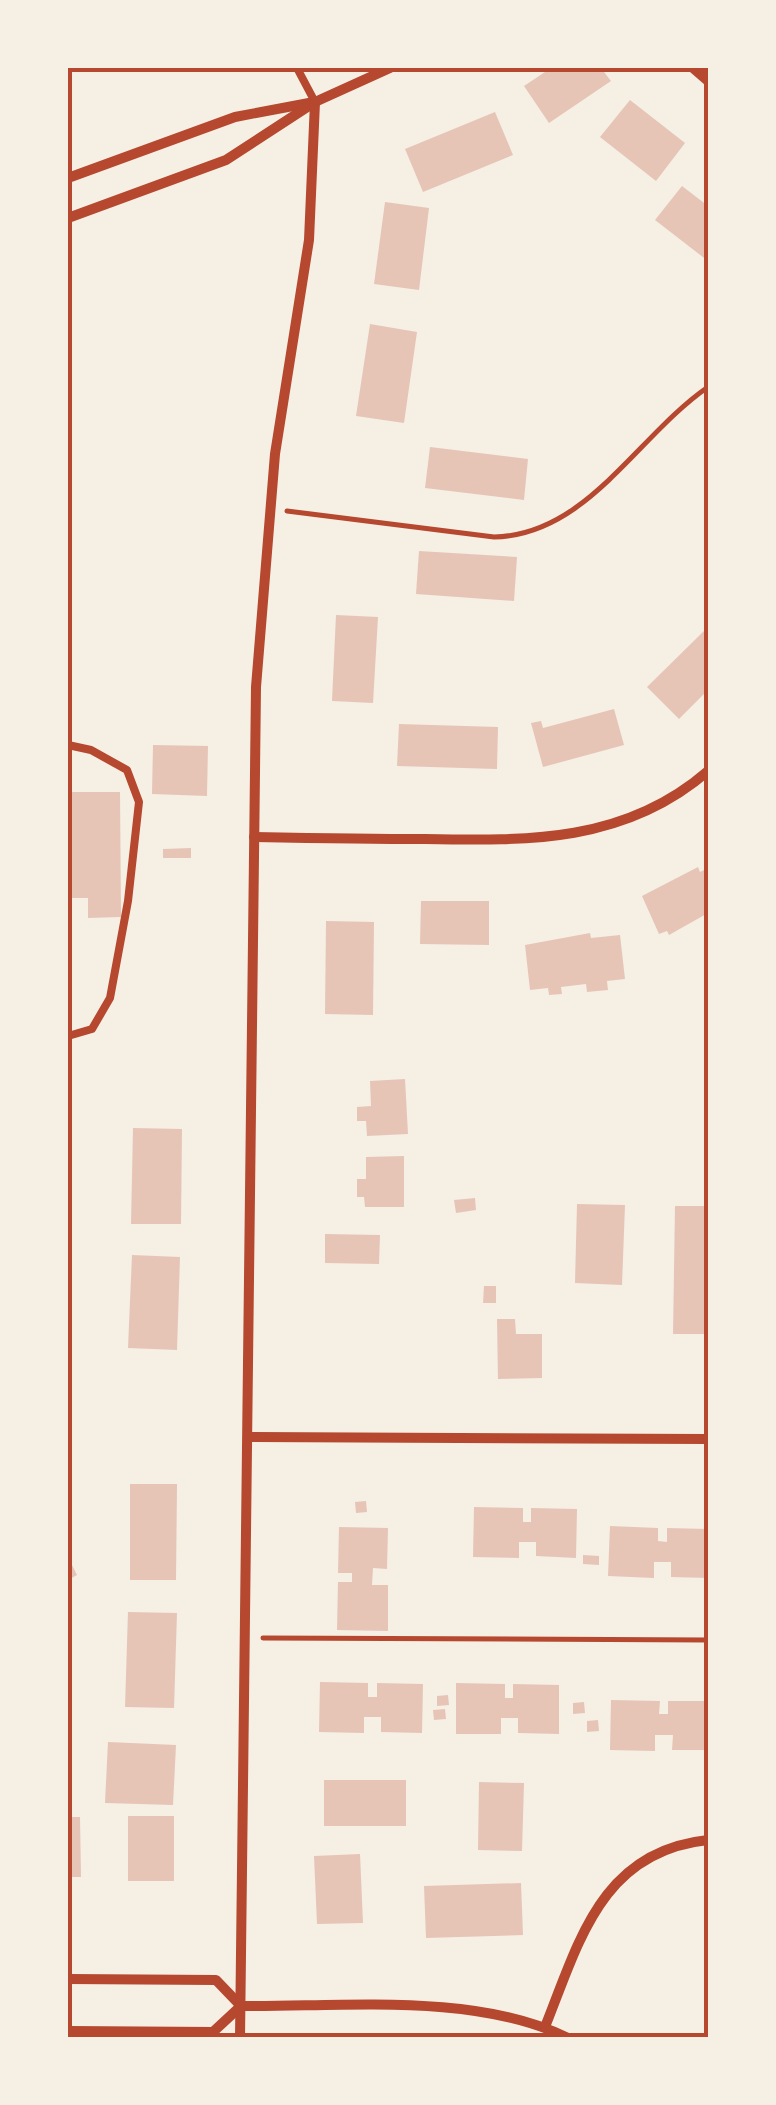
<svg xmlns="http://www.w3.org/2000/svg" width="776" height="2105" viewBox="0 0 776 2105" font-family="Georgia,serif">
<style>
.building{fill:#e6c5b7}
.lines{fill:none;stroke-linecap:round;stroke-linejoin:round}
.path{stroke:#b5482f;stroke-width:5}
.service{stroke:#b5482f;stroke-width:8}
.minor{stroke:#b5482f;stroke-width:10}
.neatline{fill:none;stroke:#b5482f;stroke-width:4}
</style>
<rect width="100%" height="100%" fill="#f6efe4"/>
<g class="building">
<path d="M 551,68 L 601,68 L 611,81 L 549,123 L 524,86 Z"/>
<path d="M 630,100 L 685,143 L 656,181 L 600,137 Z"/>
<path d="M 495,112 L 513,155 L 423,192 L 405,149 Z"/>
<path d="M 682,186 L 708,206 L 708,261 L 655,220 Z"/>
<path d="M 385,202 L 429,208 L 419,290 L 374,284 Z"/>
<path d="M 370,324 L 417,332 L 404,423 L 356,416 Z"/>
<path d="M 430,447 L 528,459 L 524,500 L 425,488 Z"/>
<path d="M 419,551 L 517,557 L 514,601 L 416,594 Z"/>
<path d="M 336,615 L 378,617 L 373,703 L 332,701 Z"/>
<path d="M 708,627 L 708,690 L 679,719 L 647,687 Z"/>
<path d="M 614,709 L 624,745 L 543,767 L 531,723 L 541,721 L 543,728 Z"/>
<path d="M 399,724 L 498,727 L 497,769 L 397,766 Z"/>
<path d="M 153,745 L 208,746 L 207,796 L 152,794 Z"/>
<path d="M 68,792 L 120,792 L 121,917 L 88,918 L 88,898 L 68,898 Z"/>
<path d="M 191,848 L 191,858 L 163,858 L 163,849 Z"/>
<path d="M 698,867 L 700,872 L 708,868 L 708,913 L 669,935 L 667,931 L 659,934 L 642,896 Z"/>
<path d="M 421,901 L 489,901 L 489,945 L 420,944 Z"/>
<path d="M 326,921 L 374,922 L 373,1015 L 325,1014 Z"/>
<path d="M 590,933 L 591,938 L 620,935 L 625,979 L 607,981 L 608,990 L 587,992 L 586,984 L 561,987 L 562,994 L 549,995 L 548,988 L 530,990 L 525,945 Z"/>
<path d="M 405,1079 L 408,1134 L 367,1136 L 366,1121 L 357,1121 L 357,1107 L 371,1106 L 370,1081 Z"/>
<path d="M 133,1128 L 182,1129 L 181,1224 L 131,1224 Z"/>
<path d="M 404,1156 L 404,1207 L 365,1207 L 364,1197 L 357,1197 L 357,1179 L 366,1179 L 366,1157 Z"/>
<path d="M 475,1198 L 476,1210 L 456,1213 L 454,1200 Z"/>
<path d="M 577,1204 L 625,1205 L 622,1285 L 575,1283 Z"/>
<path d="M 675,1206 L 708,1206 L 708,1334 L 673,1334 Z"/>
<path d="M 325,1234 L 380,1235 L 379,1264 L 325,1263 Z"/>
<path d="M 132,1255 L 180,1257 L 177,1350 L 128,1348 Z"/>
<path d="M 484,1286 L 496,1286 L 496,1303 L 483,1303 Z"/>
<path d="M 497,1319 L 515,1319 L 516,1334 L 542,1334 L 542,1378 L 498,1379 Z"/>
<path d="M 130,1484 L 177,1484 L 176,1580 L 130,1580 Z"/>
<path d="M 366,1501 L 367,1512 L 356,1513 L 355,1502 Z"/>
<path d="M 474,1507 L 523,1508 L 523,1522 L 531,1522 L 531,1508 L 577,1509 L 576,1558 L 536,1556 L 536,1542 L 519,1542 L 519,1558 L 473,1557 Z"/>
<path d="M 610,1526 L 658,1528 L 658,1541 L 667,1542 L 667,1528 L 708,1529 L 708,1578 L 671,1577 L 671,1562 L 654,1562 L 654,1578 L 608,1576 Z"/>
<path d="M 339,1527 L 388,1528 L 387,1569 L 373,1568 L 372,1585 L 388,1585 L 388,1631 L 337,1630 L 338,1582 L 352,1582 L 352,1573 L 338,1573 Z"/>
<path d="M 583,1555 L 599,1556 L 599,1565 L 583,1564 Z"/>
<path d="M 68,1557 L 77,1575 L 68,1580 Z"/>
<path d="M 128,1612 L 177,1613 L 174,1708 L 125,1707 Z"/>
<path d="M 320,1682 L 368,1683 L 368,1697 L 377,1697 L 377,1683 L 423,1684 L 422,1733 L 381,1732 L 381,1717 L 364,1717 L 364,1733 L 319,1732 Z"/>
<path d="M 456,1683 L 505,1684 L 505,1698 L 513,1698 L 513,1684 L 559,1685 L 559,1734 L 518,1733 L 518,1718 L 501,1718 L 501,1734 L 456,1734 Z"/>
<path d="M 448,1695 L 449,1705 L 437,1706 L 437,1696 Z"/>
<path d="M 611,1700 L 660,1701 L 659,1714 L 668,1714 L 668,1701 L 708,1701 L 708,1750 L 672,1750 L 673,1735 L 655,1735 L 655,1751 L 610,1750 Z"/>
<path d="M 584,1702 L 585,1713 L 573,1714 L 573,1703 Z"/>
<path d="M 445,1709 L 446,1719 L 434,1720 L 433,1710 Z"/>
<path d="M 598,1720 L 599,1731 L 587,1732 L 587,1721 Z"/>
<path d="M 108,1742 L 176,1745 L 173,1805 L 105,1803 Z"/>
<rect x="324" y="1780" width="82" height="46"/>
<path d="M 479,1782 L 524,1783 L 522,1851 L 478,1850 Z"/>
<rect x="128" y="1816" width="46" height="65"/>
<path d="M 68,1817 L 80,1817 L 81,1877 L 68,1877 Z"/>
<path d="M 360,1854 L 363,1923 L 317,1924 L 314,1856 Z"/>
<path d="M 521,1883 L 523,1935 L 426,1938 L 424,1886 Z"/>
</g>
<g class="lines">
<g class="path">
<path d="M 287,511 L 494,537 C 587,535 637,436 708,387"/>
<path d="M 263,1638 L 708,1640"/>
</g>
<g class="service">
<path d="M 297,68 L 315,102"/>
<path d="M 68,745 L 91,750 L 127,770 L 139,802 L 128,901 L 110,998 L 92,1029 L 68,1036"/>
</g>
<g class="minor">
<path d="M 693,68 L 708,81"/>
<path d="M 68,178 L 235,117 L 309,103"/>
<path d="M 68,218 L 226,160 L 315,102 L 390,68"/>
<path d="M 254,837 C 310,838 367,839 424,839 C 528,841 625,843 708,771"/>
<path d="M 248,1437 L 708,1439"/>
<path d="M 68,1979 L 216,1980 L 240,2005"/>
<path d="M 545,2027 C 579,1942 601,1851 708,1840"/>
<path d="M 68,2031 L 213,2032 L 241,2006 C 342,2007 476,1992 568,2038"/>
<path d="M 240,2038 L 256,687 L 275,454 L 309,240 L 315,102"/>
</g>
</g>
<rect width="776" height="2105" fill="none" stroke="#f6efe4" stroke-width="140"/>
<rect x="70" y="70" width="636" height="1965" class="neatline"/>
</svg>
